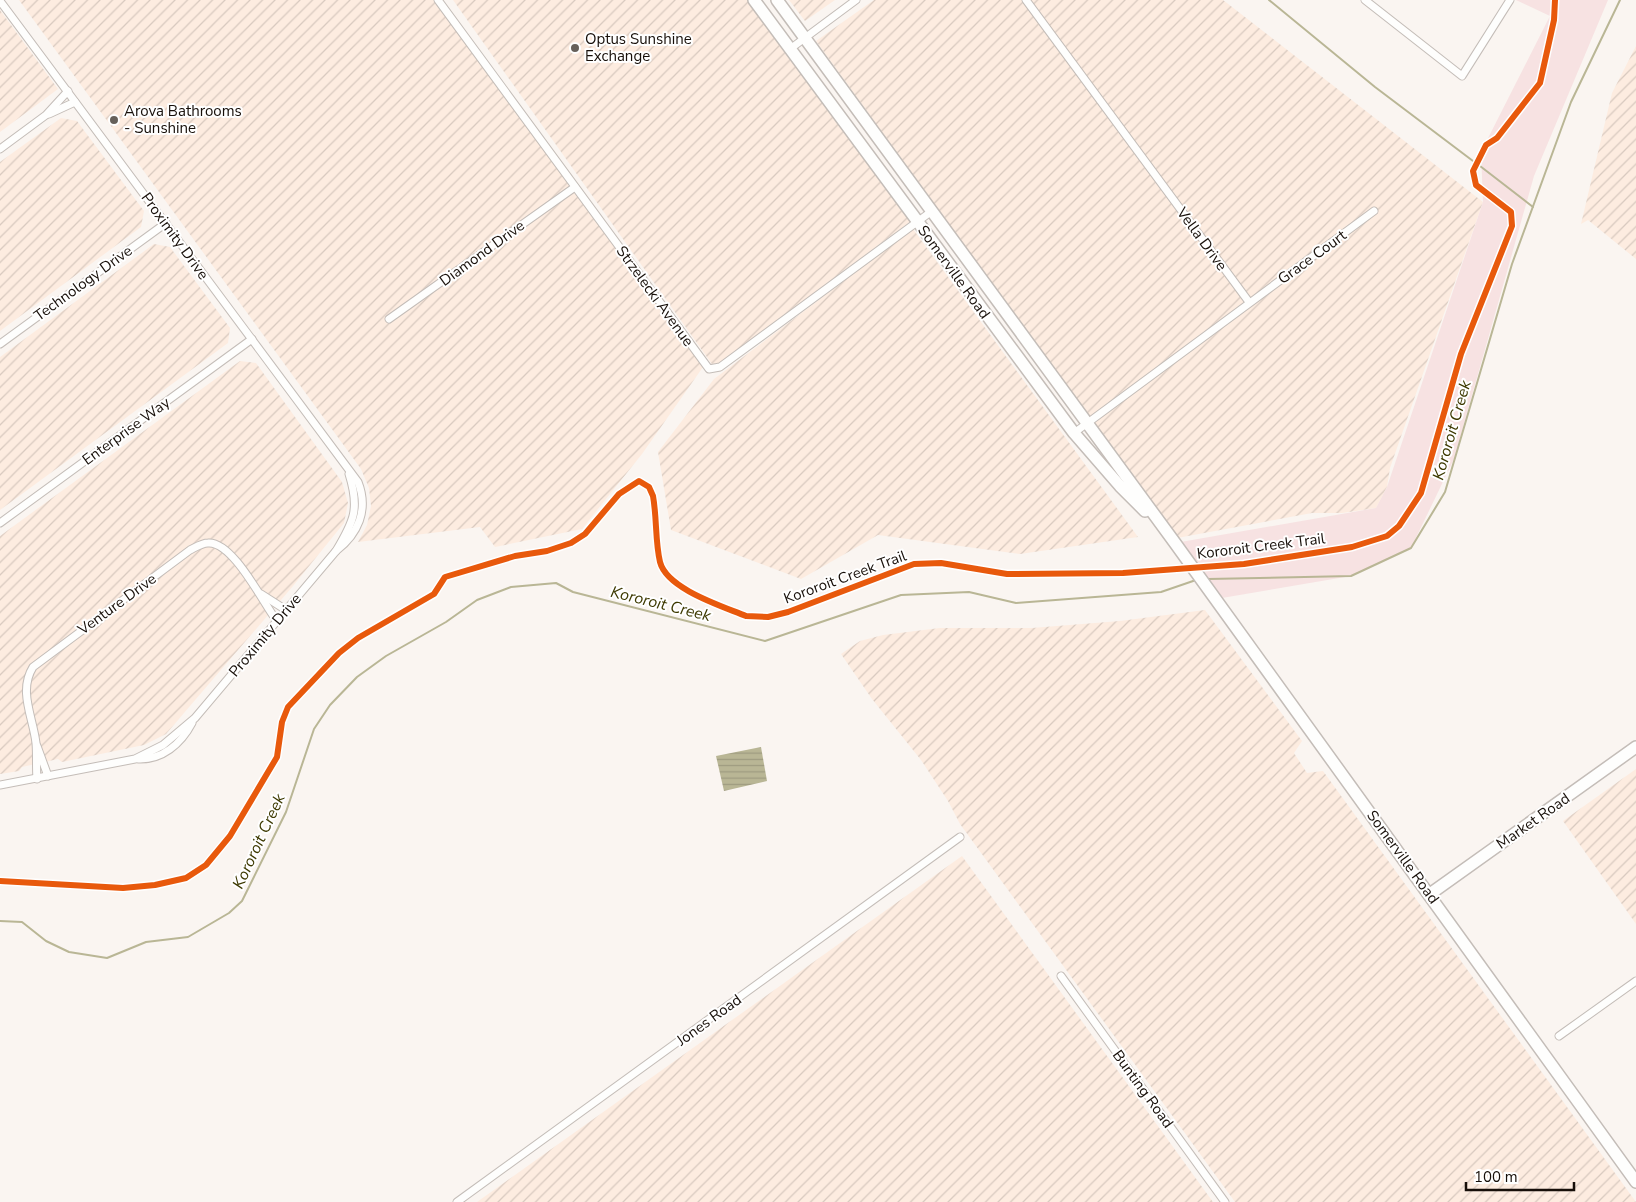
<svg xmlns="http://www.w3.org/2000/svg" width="1636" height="1202" viewBox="0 0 1636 1202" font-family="'Nunito Sans',sans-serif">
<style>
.industrial{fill:url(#industrial-furrows)}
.park{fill:#f7e2e2}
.water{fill:url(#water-rules)}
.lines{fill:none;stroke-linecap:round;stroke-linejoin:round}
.stream{stroke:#b9b695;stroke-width:2}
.minor-casing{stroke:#c4bdb8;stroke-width:9}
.primary-casing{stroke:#c4bdb8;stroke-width:14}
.minor{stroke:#fefefd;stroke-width:7}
.primary{stroke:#fefefd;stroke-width:11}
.cycleway-casing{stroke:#fff;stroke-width:9}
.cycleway{stroke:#e8590c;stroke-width:6}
.poi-dot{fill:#66605a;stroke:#fff;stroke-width:2}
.labels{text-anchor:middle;stroke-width:4;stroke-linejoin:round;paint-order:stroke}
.poi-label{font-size:15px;fill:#170f09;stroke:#fff;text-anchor:start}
.street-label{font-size:15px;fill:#170f09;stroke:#fff}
.water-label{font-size:16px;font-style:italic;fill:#3d3900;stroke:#fff}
</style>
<defs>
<pattern id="industrial-furrows" width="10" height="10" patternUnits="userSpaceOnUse" patternTransform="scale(1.25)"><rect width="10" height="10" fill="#fdece0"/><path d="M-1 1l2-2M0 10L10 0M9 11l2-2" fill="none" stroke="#d8c9bf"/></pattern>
<pattern id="water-rules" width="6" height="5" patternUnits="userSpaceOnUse" patternTransform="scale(1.25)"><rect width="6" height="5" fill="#b9b695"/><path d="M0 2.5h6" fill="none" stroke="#9e9b7f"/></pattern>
</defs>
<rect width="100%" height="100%" fill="#faf5f1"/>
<g class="industrial">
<path d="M 19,0 L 434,0 L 703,367 L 642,454 L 582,529 L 495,547 L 480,527 L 358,542 L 367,525 L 371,506 L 369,488 L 361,469 Z"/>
<path d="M 453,0 L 747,0 L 911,221 L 714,367 Z"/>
<path d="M 789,0 L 835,0 L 805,21 Z"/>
<path d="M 874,0 L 1223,0 L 1483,202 L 1390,468 L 1387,487 L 1376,508 L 1342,513 L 1312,513 L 1177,538 L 816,41 Z"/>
<path d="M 0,10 L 58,89 L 0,132 Z"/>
<path d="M 1636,46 L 1636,259 L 1588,220 L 1581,224 L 1612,93 Z"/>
<path d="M 61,118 L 77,121 L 144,211 L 141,227 L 0,331 L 0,162 Z"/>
<path d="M 913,229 L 1138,537 L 1020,554 L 878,535 L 801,579 L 671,530 L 658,452 L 714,379 Z"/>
<path d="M 154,244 L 170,247 L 230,328 L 228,343 L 0,510 L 0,357 Z"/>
<path d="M 240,361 L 256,363 L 342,482 L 348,503 L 344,523 L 293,586 L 166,734 L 144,745 L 62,762 L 58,759 L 22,767 L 19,771 L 0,774 L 0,536 Z"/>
<path d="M 1205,610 L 1302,741 L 1294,753 L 1307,773 L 1323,771 L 1636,1202 L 1235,1202 L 960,824 L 948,801 L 921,760 L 872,699 L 841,654 L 860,641 L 883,635 L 940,628 L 1032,628 L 1120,621 Z"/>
<path d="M 1636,769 L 1636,924 L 1563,821 Z"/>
<path d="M 962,856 L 1213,1202 L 477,1202 Z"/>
</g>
<path class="park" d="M 1516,0 L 1608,0 L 1534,176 L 1454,459 L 1411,548 L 1351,576 L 1216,599 L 1175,543 L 1376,508 L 1387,487 L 1483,202 L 1481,152 L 1550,16 Z"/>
<path class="water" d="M 761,747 L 767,781 L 724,791 L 716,756 Z"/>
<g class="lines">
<g class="stream">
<path d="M 1269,0 L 1375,87 L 1473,161"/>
<path d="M 1480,166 L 1533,207"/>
<path d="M 1208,579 L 1351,576 L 1411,548 L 1445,492 L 1512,264 L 1571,102 L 1620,0"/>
<path d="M 0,921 L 22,922 L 46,941 L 69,952 L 107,958 L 146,942 L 188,937 L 229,913 L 242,901 L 286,812 L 314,729 L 330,705 L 357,677 L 386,656 L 446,622 L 477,600 L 511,587 L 556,583 L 573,592 L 765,641 L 901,595 L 969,592 L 1016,603 L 1161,592 L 1196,580"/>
</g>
<defs>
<g id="minor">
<path d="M 438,0 L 709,369 L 720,367 L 932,211"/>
<path d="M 1026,0 L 1249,302"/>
<path d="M 1365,0 L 1462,76 L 1510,0"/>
<path d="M 0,1 L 358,482 C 369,510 358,534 336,551"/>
<path d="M 790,49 L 856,0"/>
<path d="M 49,114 L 75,102"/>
<path d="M 0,149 L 46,115 L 68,91"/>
<path d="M 389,319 L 575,187"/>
<path d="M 0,344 L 166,223"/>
<path d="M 1074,433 L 1374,211"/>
<path d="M 0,523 L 252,339"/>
<path d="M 261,594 L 286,610"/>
<path d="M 37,746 L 48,776"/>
<path d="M 138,759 C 162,760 181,744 192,723"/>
<path d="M 37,779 C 36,767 37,755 36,743 C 33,717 18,691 33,667 L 190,550 C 196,547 202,543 208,543 C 233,541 263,603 277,621"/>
<path d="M 0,785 L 135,759 L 163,745 L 195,718 L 336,551 C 354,521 360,509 349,474"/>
<path d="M 1061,976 L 1225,1202"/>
<path d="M 1559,1036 L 1636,981"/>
<path d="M 457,1202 L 960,837"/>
</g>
<g id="primary">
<path d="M 754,0 L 1074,433 L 1120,486 L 1145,511"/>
<path d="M 777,0 L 1175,543 L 1636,1182"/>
<path d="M 1430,894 L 1636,747"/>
</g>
</defs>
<use href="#minor" class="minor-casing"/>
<use href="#primary" class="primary-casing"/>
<use href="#minor" class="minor"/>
<use href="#primary" class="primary"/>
<defs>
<path id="cycleway" d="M 0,881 L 123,888 L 155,885 L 186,878 L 206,865 L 230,836 L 277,757 L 282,722 L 288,707 L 339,653 L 358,638 L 434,594 L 445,577 L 515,556 L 547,551 L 571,543 L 585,534 L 619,494 L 639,481 L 649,487 L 653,496 C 657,518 655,541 660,562 C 667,589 722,606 746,616 L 768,617 L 788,612 L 914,564 L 941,563 L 1007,574 L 1123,573 L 1244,564 L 1352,547 L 1387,536 L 1399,526 L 1421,493 L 1461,354 L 1512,226 L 1511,212 L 1476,185 L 1473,171 L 1486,145 L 1497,138 L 1540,83 L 1554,20 L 1555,0"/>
</defs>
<use href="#cycleway" class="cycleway-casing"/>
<use href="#cycleway" class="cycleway"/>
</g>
<g class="poi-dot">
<circle cx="575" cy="48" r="5"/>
<circle cx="114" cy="120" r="5"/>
</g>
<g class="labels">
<g class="poi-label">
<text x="585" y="44">Optus Sunshine<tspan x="585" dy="17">Exchange</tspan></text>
<text x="124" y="116">Arova Bathrooms<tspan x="124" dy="17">- Sunshine</tspan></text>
</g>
<g class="street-label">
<text transform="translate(175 236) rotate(54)" y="5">Proximity Drive</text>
<text transform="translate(1202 239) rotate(54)" y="5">Vella Drive</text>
<text transform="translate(482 253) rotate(-36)" y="5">Diamond Drive</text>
<text transform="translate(1312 257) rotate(-36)" y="5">Grace Court</text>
<text transform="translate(954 272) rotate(54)" y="5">Somerville Road</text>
<text transform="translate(83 283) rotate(-36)" y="5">Technology Drive</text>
<text transform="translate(655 296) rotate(54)" y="5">Strzelecki Avenue</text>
<text transform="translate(126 431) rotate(-36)" y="5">Enterprise Way</text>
<text transform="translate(1261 546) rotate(-7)" y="5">Kororoit Creek Trail</text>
<text transform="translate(845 577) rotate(-20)" y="5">Kororoit Creek Trail</text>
<text transform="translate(117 604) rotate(-36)" y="5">Venture Drive</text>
<text transform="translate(265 635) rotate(-50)" y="5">Proximity Drive</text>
<text transform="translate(1533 821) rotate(-35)" y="5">Market Road</text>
<text transform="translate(1403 857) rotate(54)" y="5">Somerville Road</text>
<text transform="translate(709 1020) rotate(-36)" y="5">Jones Road</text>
<text transform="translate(1143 1089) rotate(54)" y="5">Bunting Road</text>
</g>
<g class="water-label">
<text transform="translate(1451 430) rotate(-74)" y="6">Kororoit Creek</text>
<text transform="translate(661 603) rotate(14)" y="6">Kororoit Creek</text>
<text transform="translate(258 841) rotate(-65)" y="6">Kororoit Creek</text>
</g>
</g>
<path d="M1466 1182v8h108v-8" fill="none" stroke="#170f09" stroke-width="2.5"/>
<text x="1474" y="1182" font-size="15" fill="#170f09" stroke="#ffffff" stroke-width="4" paint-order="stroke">100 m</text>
</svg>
